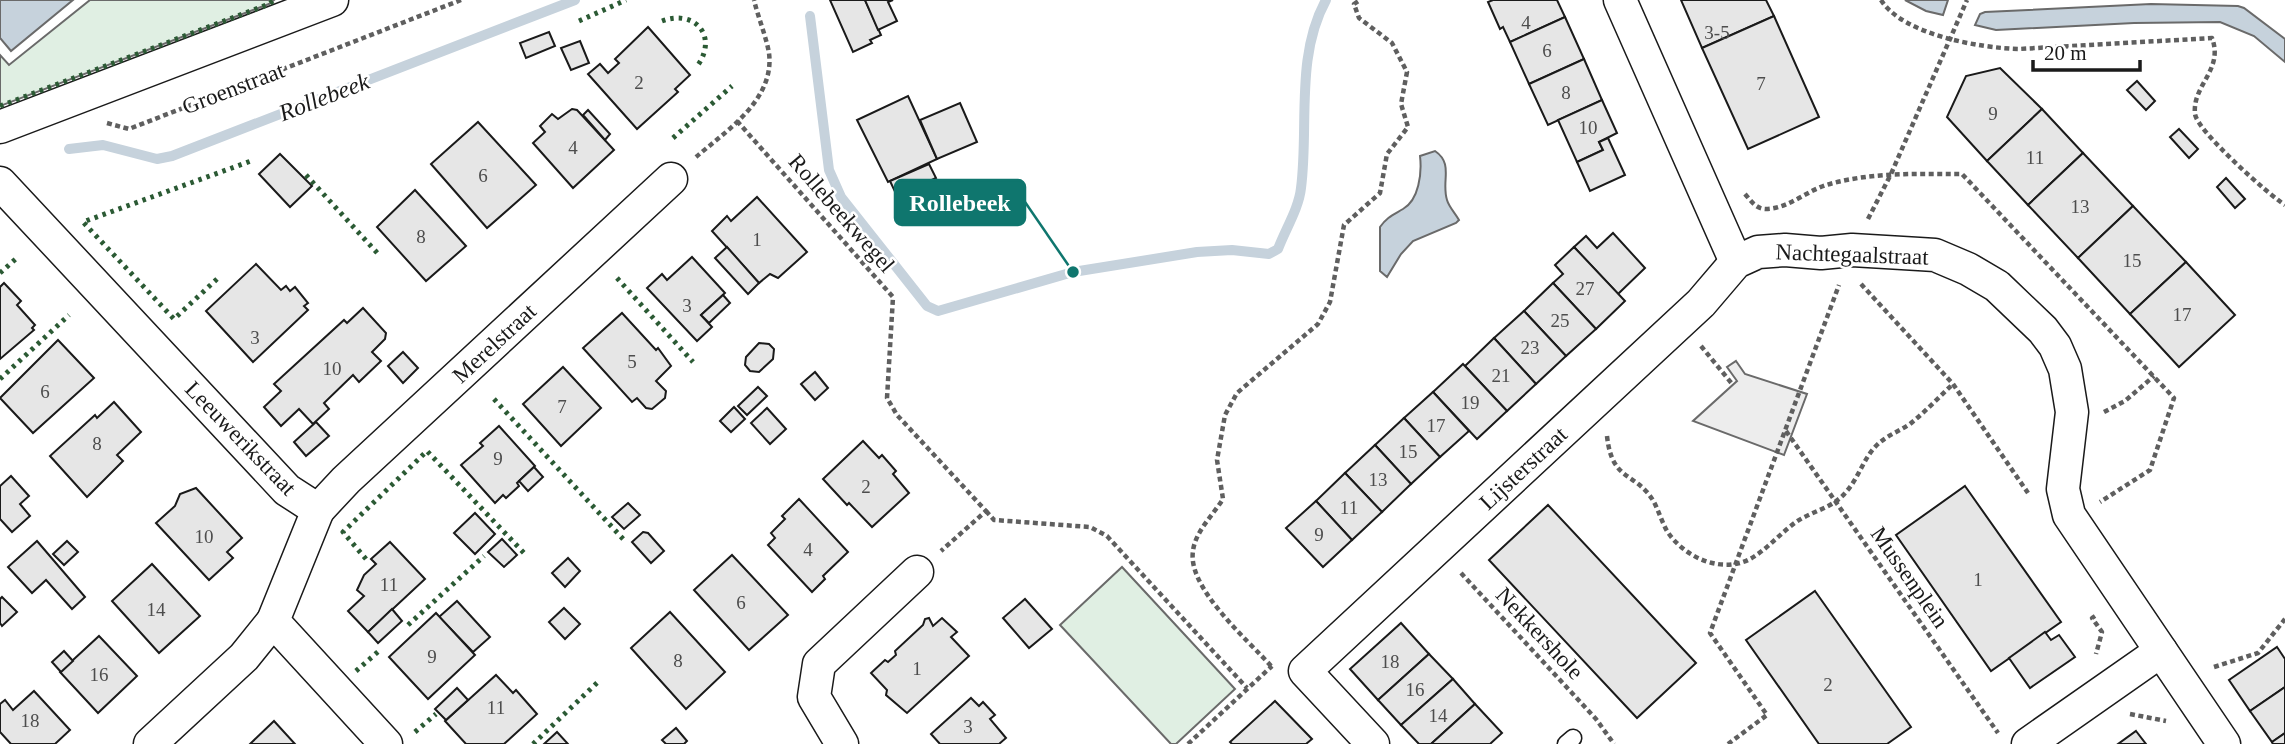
<svg xmlns="http://www.w3.org/2000/svg" width="2285" height="744" viewBox="0 0 2285 744" font-family="'Times New Roman',serif">
<style>
.green{fill:#e0efe3;stroke:#6a6a6a;stroke-width:2}
.parking{fill:#ededed;stroke:#6a6a6a;stroke-width:2}
.water{fill:#c6d2dc;stroke:#6a6a6a;stroke-width:2}
.lines{fill:none;stroke-linecap:round;stroke-linejoin:round}
.stream{stroke:#c6d2dc;stroke-width:10}
.building{fill:#e6e6e6;stroke:#1a1a1a;stroke-width:2}
.lane-casing{stroke:#1a1a1a;stroke-width:19}
.street-casing{stroke:#1a1a1a;stroke-width:35}
.path{stroke:#5f5f5f;stroke-width:4.5;stroke-dasharray:5 3.5;stroke-linecap:butt}
.lane{stroke:#fff;stroke-width:16}
.street{stroke:#fff;stroke-width:32}
.hedge{stroke:#2b5a34;stroke-width:5;stroke-dasharray:3.5 5;stroke-linecap:butt}
.labels{text-anchor:middle;stroke-width:5;stroke-linejoin:round;paint-order:stroke}
.number-label{font-size:19px;fill:#4d4d4d}
.street-label{font-size:23px;fill:#1a1a1a;stroke:#fff}
.water-label{font-size:24px;font-style:italic;fill:#1a1a1a;stroke:#fff}
.leader{fill:none;stroke:#0f766e;stroke-width:2.5}
.callout-dot{fill:#0f766e;stroke:#fff;stroke-width:2.5}
.callout{fill:#0f766e;stroke:#0f766e;stroke-width:2.5}
.callout-label{font-size:24px;text-anchor:middle;font-weight:bold;fill:#fff}
</style>
<rect width="100%" height="100%" fill="#fff"/>
<g class="green">
<path d="M 90,0 L 274,0 L 269,4 L 0,106 L 0,55 L 9,65 Z"/>
<path d="M 1122,567 L 1235,689 L 1176,744 L 1171,744 L 1060,625 Z"/>
</g>
<path class="parking" d="M 1736,361 L 1745,374 L 1807,394 L 1784,455 L 1693,421 L 1737,381 L 1727,367 Z"/>
<g class="water">
<path d="M 0,0 L 73,0 L 11,51 L 0,38 Z"/>
<path d="M 1905,0 L 1948,0 L 1943,15 L 1926,11 Z"/>
<path d="M 2151,4 L 2238,6 L 2244,8 L 2285,39 L 2285,62 L 2254,36 L 2220,22 L 2134,23 L 1996,30 L 1975,25 L 1980,14 L 1985,12 Z"/>
<path d="M 1435,151 C 1454,164 1441,181 1447,200 C 1449,207 1455,213 1459,220 L 1456,223 L 1413,241 L 1401,254 L 1387,277 L 1380,271 L 1380,227 C 1387,217 1393,215 1403,209 C 1419,200 1422,173 1420,156 Z"/>
</g>
<g class="lines">
<g class="stream">
<path d="M 810,16 L 829,170 L 841,197 L 927,306 L 938,311 L 1073,272 L 1197,252 L 1232,250 L 1269,254 L 1278,249 C 1285,230 1299,208 1301,188 C 1309,127 1295,56 1326,0"/>
<path d="M 69,149 L 103,145 L 157,159 L 172,156 L 575,0"/>
</g>
</g>
<g class="building">
<path d="M 830,0 L 865,0 L 881,35 L 870,40 L 872,43 L 853,52 Z"/>
<path d="M 865,0 L 893,0 L 888,2 L 897,21 L 878,30 Z"/>
<path d="M 1493,0 L 1557,0 L 1565,17 L 1510,42 L 1503,27 L 1500,29 L 1488,2 Z"/>
<path d="M 1681,0 L 1766,0 L 1774,16 L 1702,48 Z"/>
<path d="M 1774,16 L 1819,117 L 1748,149 L 1702,48 Z"/>
<path d="M 1565,17 L 1584,59 L 1529,84 L 1510,42 Z"/>
<path d="M 648,27 L 690,75 L 675,89 L 678,92 L 637,129 L 588,74 L 600,64 L 608,73 L 619,63 L 615,59 Z"/>
<path d="M 549,32 L 555,46 L 526,58 L 520,43 Z"/>
<path d="M 580,41 L 589,63 L 571,70 L 561,48 Z"/>
<path d="M 1584,59 L 1602,100 L 1548,125 L 1529,84 Z"/>
<path d="M 2000,68 L 2042,109 L 1987,161 L 1947,117 L 1966,76 Z"/>
<path d="M 2137,81 L 2155,101 L 2146,110 L 2127,90 Z"/>
<path d="M 908,96 L 937,159 L 888,182 L 857,120 Z"/>
<path d="M 1602,100 L 1617,133 L 1599,142 L 1603,150 L 1577,162 L 1558,120 Z"/>
<path d="M 960,103 L 977,142 L 937,159 L 920,120 Z"/>
<path d="M 572,109 L 577,110 L 614,150 L 573,188 L 533,143 L 545,132 L 540,126 L 552,114 L 558,119 Z"/>
<path d="M 2042,109 L 2083,153 L 2028,205 L 1987,161 Z"/>
<path d="M 588,110 L 610,134 L 605,140 L 583,115 Z"/>
<path d="M 478,122 L 536,185 L 487,228 L 431,164 Z"/>
<path d="M 2179,129 L 2198,149 L 2189,158 L 2170,137 Z"/>
<path d="M 1608,138 L 1625,175 L 1590,191 L 1577,162 L 1603,150 L 1599,142 Z"/>
<path d="M 2083,153 L 2133,206 L 2078,258 L 2028,205 Z"/>
<path d="M 280,154 L 312,186 L 290,207 L 259,174 Z"/>
<path d="M 929,164 L 936,178 L 897,196 L 890,181 Z"/>
<path d="M 2226,178 L 2245,199 L 2235,208 L 2217,187 Z"/>
<path d="M 415,190 L 466,246 L 426,281 L 377,227 Z"/>
<path d="M 757,197 L 807,252 L 778,278 L 770,274 L 759,283 L 712,231 L 727,216 L 731,221 Z"/>
<path d="M 2133,206 L 2186,262 L 2130,314 L 2078,258 Z"/>
<path d="M 1613,233 L 1645,268 L 1618,294 L 1574,247 L 1586,236 L 1597,248 Z"/>
<path d="M 727,247 L 759,283 L 748,294 L 715,258 Z"/>
<path d="M 1574,247 L 1625,301 L 1596,329 L 1553,283 L 1563,274 L 1555,265 Z"/>
<path d="M 692,257 L 725,293 L 701,315 L 712,327 L 697,341 L 647,288 L 662,274 L 667,280 Z"/>
<path d="M 2186,262 L 2235,315 L 2179,367 L 2130,314 Z"/>
<path d="M 256,264 L 281,290 L 286,286 L 290,291 L 295,287 L 308,303 L 304,306 L 308,310 L 253,362 L 206,311 Z"/>
<path d="M 4,283 L 21,301 L 17,305 L 35,325 L 32,328 L 34,330 L 0,359 L 0,287 Z"/>
<path d="M 1553,283 L 1596,329 L 1566,356 L 1524,311 Z"/>
<path d="M 723,295 L 730,303 L 709,323 L 701,315 Z"/>
<path d="M 363,308 L 386,333 L 385,339 L 372,352 L 381,361 L 359,382 L 353,375 L 324,403 L 329,409 L 313,424 L 299,409 L 281,426 L 264,407 L 281,391 L 274,384 L 344,320 L 347,323 Z"/>
<path d="M 1524,311 L 1566,356 L 1536,384 L 1494,338 Z"/>
<path d="M 622,313 L 656,350 L 658,348 L 671,366 L 656,381 L 666,391 L 665,398 L 652,409 L 646,408 L 637,398 L 632,402 L 583,348 Z"/>
<path d="M 1494,338 L 1536,384 L 1507,411 L 1465,366 Z"/>
<path d="M 58,340 L 94,378 L 33,433 L 0,398 Z"/>
<path d="M 759,343 L 769,344 L 774,349 L 773,359 L 759,372 L 750,371 L 745,365 L 746,357 Z"/>
<path d="M 403,352 L 418,368 L 403,383 L 388,366 Z"/>
<path d="M 1463,364 L 1507,411 L 1477,439 L 1433,392 Z"/>
<path d="M 563,367 L 601,408 L 561,446 L 523,404 Z"/>
<path d="M 815,372 L 828,388 L 815,400 L 801,384 Z"/>
<path d="M 758,387 L 767,396 L 747,415 L 738,406 Z"/>
<path d="M 1433,392 L 1469,431 L 1440,457 L 1404,418 Z"/>
<path d="M 114,402 L 141,432 L 117,455 L 123,461 L 87,497 L 50,456 L 95,415 L 97,418 Z"/>
<path d="M 734,407 L 745,419 L 731,432 L 720,421 Z"/>
<path d="M 767,408 L 786,429 L 770,444 L 751,423 Z"/>
<path d="M 1404,418 L 1440,457 L 1411,484 L 1375,445 Z"/>
<path d="M 316,422 L 329,436 L 306,456 L 294,442 Z"/>
<path d="M 499,426 L 535,466 L 517,483 L 519,486 L 506,498 L 503,495 L 495,503 L 461,465 L 483,446 L 480,443 Z"/>
<path d="M 863,441 L 879,458 L 882,455 L 896,471 L 893,474 L 909,493 L 872,527 L 849,503 L 847,505 L 823,479 Z"/>
<path d="M 1375,445 L 1411,484 L 1382,512 L 1345,473 Z"/>
<path d="M 534,467 L 543,477 L 528,491 L 519,481 Z"/>
<path d="M 1345,473 L 1382,512 L 1352,540 L 1316,501 Z"/>
<path d="M 11,476 L 29,496 L 20,504 L 30,516 L 12,532 L 0,519 L 0,486 Z"/>
<path d="M 1965,486 L 2061,622 L 1991,671 L 1896,535 Z"/>
<path d="M 196,488 L 242,538 L 227,552 L 233,558 L 209,580 L 156,523 L 175,506 L 180,494 Z"/>
<path d="M 799,499 L 848,552 L 823,576 L 825,579 L 812,592 L 768,545 L 775,538 L 771,533 L 785,519 L 782,516 Z"/>
<path d="M 1316,501 L 1352,540 L 1323,567 L 1286,528 Z"/>
<path d="M 628,503 L 640,515 L 624,529 L 612,517 Z"/>
<path d="M 1548,505 L 1696,663 L 1637,718 L 1489,560 Z"/>
<path d="M 475,513 L 495,534 L 475,554 L 454,533 Z"/>
<path d="M 643,532 L 648,533 L 664,551 L 651,563 L 632,542 Z"/>
<path d="M 502,539 L 517,555 L 504,567 L 488,552 Z"/>
<path d="M 37,541 L 85,597 L 72,609 L 46,580 L 32,593 L 8,567 Z"/>
<path d="M 67,541 L 78,552 L 64,565 L 53,554 Z"/>
<path d="M 390,542 L 425,579 L 368,632 L 348,611 L 364,596 L 357,590 L 364,575 L 376,564 L 371,559 Z"/>
<path d="M 732,555 L 788,615 L 749,650 L 694,590 Z"/>
<path d="M 568,558 L 580,571 L 565,587 L 552,573 Z"/>
<path d="M 152,564 L 200,616 L 159,653 L 112,601 Z"/>
<path d="M 1815,591 L 1911,727 L 1887,744 L 1819,744 L 1746,640 Z"/>
<path d="M 2,597 L 17,612 L 2,626 L 0,623 L 0,599 Z"/>
<path d="M 1025,599 L 1052,629 L 1029,648 L 1003,618 Z"/>
<path d="M 457,601 L 490,637 L 473,652 L 439,617 Z"/>
<path d="M 564,608 L 580,624 L 565,639 L 549,622 Z"/>
<path d="M 392,609 L 402,621 L 378,643 L 368,632 Z"/>
<path d="M 670,612 L 725,672 L 686,709 L 631,648 Z"/>
<path d="M 436,613 L 475,655 L 428,699 L 389,657 Z"/>
<path d="M 929,618 L 933,626 L 942,618 L 957,632 L 951,637 L 969,656 L 907,713 L 886,695 L 887,690 L 871,673 L 885,660 L 888,662 L 896,655 L 895,651 L 923,625 L 925,619 Z"/>
<path d="M 1401,623 L 1429,654 L 1378,700 L 1350,669 Z"/>
<path d="M 2045,632 L 2051,640 L 2059,635 L 2075,657 L 2030,688 L 2009,658 Z"/>
<path d="M 99,636 L 137,676 L 98,713 L 60,672 Z"/>
<path d="M 2277,647 L 2285,659 L 2285,687 L 2250,711 L 2229,680 Z"/>
<path d="M 64,651 L 73,661 L 61,672 L 52,662 Z"/>
<path d="M 1429,654 L 1453,679 L 1401,725 L 1378,700 Z"/>
<path d="M 496,675 L 513,693 L 516,690 L 537,714 L 504,744 L 466,744 L 445,721 Z"/>
<path d="M 1453,679 L 1475,704 L 1431,744 L 1419,744 L 1401,725 Z"/>
<path d="M 2285,687 L 2285,733 L 2272,742 L 2250,711 Z"/>
<path d="M 457,688 L 468,700 L 446,720 L 435,709 Z"/>
<path d="M 34,691 L 70,730 L 55,744 L 11,744 L 0,732 L 0,704 L 5,700 L 13,710 Z"/>
<path d="M 971,698 L 979,706 L 983,702 L 995,715 L 990,719 L 1006,738 L 999,744 L 940,744 L 931,734 Z"/>
<path d="M 1275,701 L 1312,739 L 1306,744 L 1232,744 L 1230,742 Z"/>
<path d="M 1475,704 L 1502,733 L 1490,744 L 1431,744 Z"/>
<path d="M 274,721 L 295,744 L 250,744 Z"/>
<path d="M 676,728 L 687,741 L 684,744 L 666,744 L 662,740 Z"/>
<path d="M 2136,731 L 2146,744 L 2118,744 Z"/>
<path d="M 557,732 L 568,744 L 544,744 Z"/>
<path d="M 2285,733 L 2285,744 L 2273,744 L 2272,742 Z"/>
</g>
<g class="lines">
<defs>
<path id="lane" d="M 1566,744 L 1573,738"/>
<g id="street">
<path d="M 1620,0 L 1736,262"/>
<path d="M 0,127 L 332,0"/>
<path d="M 0,183 L 287,490 L 318,510 L 273,621 L 386,744"/>
<path d="M 318,510 L 346,480 L 671,179"/>
<path d="M 150,744 L 244,657 L 273,621"/>
<path d="M 842,744 L 814,697 L 819,664 L 917,572"/>
<path d="M 1373,744 L 1305,671 L 1701,303 L 1736,262 L 1758,252 L 1785,250 L 1821,253 L 1852,250 L 1919,254 L 1935,255 L 1968,269 L 1997,286 L 2043,330 L 2055,346 L 2065,369 L 2072,412 L 2063,489 L 2069,515 L 2224,744"/>
<path d="M 2028,744 L 2161,651"/>
</g>
</defs>
<use href="#lane" class="lane-casing"/>
<use href="#street" class="street-casing"/>
<g class="path">
<path d="M 1881,0 C 1903,35 1980,48 2019,49 L 2212,38 C 2224,70 2192,85 2195,114 C 2197,131 2269,195 2285,205"/>
<path d="M 737,121 L 893,297 L 887,398 L 897,415 L 986,511 L 941,551"/>
<path d="M 107,123 L 129,129 L 461,0"/>
<path d="M 696,157 C 726,131 775,100 769,53 C 766,36 758,17 754,0"/>
<path d="M 1745,194 C 1751,201 1756,209 1766,209 C 1787,209 1807,191 1826,185 C 1870,172 1917,174 1962,174 L 2174,398 L 2150,470 L 2100,502"/>
<path d="M 1868,219 L 1891,174 L 1967,0"/>
<path d="M 1861,284 L 1953,384 L 2028,493"/>
<path d="M 1701,346 L 1733,385"/>
<path d="M 2104,412 L 2125,401 L 2154,376"/>
<path d="M 1786,431 L 1998,733"/>
<path d="M 1607,436 C 1612,483 1636,471 1654,502 C 1659,512 1662,522 1667,531 C 1685,559 1726,576 1755,556 C 1770,546 1782,532 1796,522 C 1812,511 1833,508 1846,492 C 1858,479 1863,460 1875,447 C 1885,436 1898,432 1910,424 C 1925,412 1939,397 1953,384"/>
<path d="M 986,511 L 994,520 L 1090,527 L 1107,536 L 1247,688"/>
<path d="M 1461,573 L 1596,719 L 1614,744"/>
<path d="M 2095,616 L 2092,618 L 2102,632 L 2096,654"/>
<path d="M 1271,666 C 1248,640 1187,588 1193,551 C 1195,532 1213,515 1223,499 L 1217,460 L 1225,415 L 1237,393 L 1318,324 L 1330,302 L 1344,225 L 1380,193 L 1387,154 L 1408,127 L 1401,104 L 1407,72 L 1392,43 L 1359,18 L 1354,4 L 1360,0"/>
<path d="M 2214,667 L 2258,653 L 2285,619"/>
<path d="M 2130,714 L 2166,721"/>
<path d="M 1188,744 L 1272,666"/>
<path d="M 1728,744 L 1767,715 L 1710,633 L 1839,285"/>
</g>
<use href="#lane" class="lane"/>
<use href="#street" class="street"/>
<g class="hedge">
<path d="M 579,21 L 626,0"/>
<path d="M 662,21 C 695,9 718,36 698,65"/>
<path d="M 0,106 L 269,4 L 274,0"/>
<path d="M 673,138 L 732,86"/>
<path d="M 306,175 L 380,256"/>
<path d="M 0,273 L 19,256"/>
<path d="M 617,278 L 693,362"/>
<path d="M 217,279 L 174,319 L 83,222 L 251,161"/>
<path d="M 0,379 L 69,315"/>
<path d="M 494,399 L 624,540"/>
<path d="M 366,559 L 343,532 L 427,451 L 524,553"/>
<path d="M 408,625 L 484,556"/>
<path d="M 356,671 L 380,650"/>
<path d="M 415,732 L 436,714"/>
<path d="M 533,744 L 600,680"/>
</g>
</g>
<g class="labels">
<g class="number-label">
<text x="1526" y="29">4</text>
<text x="1717" y="39">3-5</text>
<text x="1547" y="57">6</text>
<text x="639" y="89">2</text>
<text x="1761" y="90">7</text>
<text x="1566" y="99">8</text>
<text x="1993" y="120">9</text>
<text x="1588" y="134">10</text>
<text x="573" y="154">4</text>
<text x="2035" y="164">11</text>
<text x="483" y="182">6</text>
<text x="2080" y="213">13</text>
<text x="421" y="243">8</text>
<text x="757" y="246">1</text>
<text x="2132" y="267">15</text>
<text x="1585" y="295">27</text>
<text x="687" y="312">3</text>
<text x="2182" y="321">17</text>
<text x="1560" y="327">25</text>
<text x="255" y="344">3</text>
<text x="1530" y="354">23</text>
<text x="632" y="368">5</text>
<text x="332" y="375">10</text>
<text x="1501" y="382">21</text>
<text x="45" y="398">6</text>
<text x="1470" y="409">19</text>
<text x="562" y="413">7</text>
<text x="1436" y="432">17</text>
<text x="97" y="450">8</text>
<text x="1408" y="458">15</text>
<text x="498" y="465">9</text>
<text x="1378" y="486">13</text>
<text x="866" y="493">2</text>
<text x="1349" y="514">11</text>
<text x="1319" y="541">9</text>
<text x="204" y="543">10</text>
<text x="808" y="556">4</text>
<text x="1978" y="586">1</text>
<text x="389" y="591">11</text>
<text x="741" y="609">6</text>
<text x="156" y="616">14</text>
<text x="432" y="663">9</text>
<text x="678" y="667">8</text>
<text x="1390" y="668">18</text>
<text x="917" y="675">1</text>
<text x="99" y="681">16</text>
<text x="1828" y="691">2</text>
<text x="1415" y="696">16</text>
<text x="496" y="714">11</text>
<text x="1438" y="722">14</text>
<text x="30" y="727">18</text>
<text x="968" y="733">3</text>
</g>
<g class="street-label">
<text transform="translate(233 88) rotate(-21)" y="8">Groenstraat</text>
<text transform="translate(842 213) rotate(49)" y="8">Rollebeekwegel</text>
<text transform="translate(1852 254) rotate(2)" y="8">Nachtegaalstraat</text>
<text transform="translate(494 343) rotate(-43)" y="8">Merelstraat</text>
<text transform="translate(241 438) rotate(46)" y="8">Leeuwerikstraat</text>
<text transform="translate(1523 468) rotate(-43)" y="8">Lijsterstraat</text>
<text transform="translate(1910 577) rotate(55)" y="8">Mussenplein</text>
<text transform="translate(1540 633) rotate(47)" y="8">Nekkershole</text>
</g>
<g class="water-label">
<text transform="translate(324 97) rotate(-21)" y="8">Rollebeek</text>
</g>
</g>
<path class="leader" d="M1073 272L1025 202"/>
<circle class="callout-dot" cx="1073" cy="272" r="7"/>
<rect class="callout" x="895" y="180" width="130" height="45" rx="7"/>
<g class="callout-label">
<text x="960" y="211">Rollebeek</text>
</g>
<path d="M2033 60v10h107v-10" fill="none" stroke="#1a1a1a" stroke-width="3.5"/>
<text x="2044" y="60" font-size="21" fill="#1a1a1a" stroke="#ffffff" stroke-width="5" paint-order="stroke">20 m</text>
</svg>
